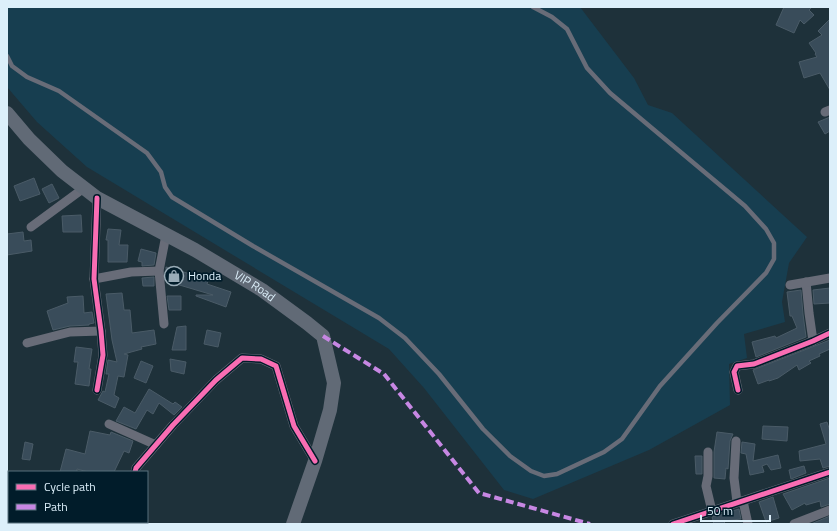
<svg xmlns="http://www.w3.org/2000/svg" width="837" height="531" viewBox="0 0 837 531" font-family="'Titillium Web',sans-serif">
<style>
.built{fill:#173e50}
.building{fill:#394c5a;stroke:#4a5b67}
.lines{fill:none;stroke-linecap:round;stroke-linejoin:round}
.service{stroke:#686c78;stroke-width:4.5}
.minor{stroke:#686c78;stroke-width:9}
.trunk{stroke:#616a76;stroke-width:14}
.quiet{stroke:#c787e3;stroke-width:4;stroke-dasharray:8 4;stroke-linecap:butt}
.cycleway-casing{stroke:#011c2a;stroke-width:8}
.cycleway{stroke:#f96db3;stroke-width:5}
.labels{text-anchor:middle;stroke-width:3.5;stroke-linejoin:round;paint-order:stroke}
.poi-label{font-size:12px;fill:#dceffa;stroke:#011c2a;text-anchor:start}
.street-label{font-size:12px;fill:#dceffa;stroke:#011c2a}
</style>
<rect width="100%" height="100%" fill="#1e313a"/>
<path class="built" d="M 7,7 L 580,7 L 634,78 L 648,105 L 672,113 L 807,237 L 789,263 L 782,302 L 785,322 L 744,334 L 747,358 L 729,364 L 730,405 L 649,450 L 533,499 L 504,490 L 424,388 L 389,349 L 87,167 L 37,122 L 7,87 Z"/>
<g class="building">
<path d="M 784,7 L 812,7 L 809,10 L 814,15 L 804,24 L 800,20 L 794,33 L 776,25 Z"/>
<path d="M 830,19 L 830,90 L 820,73 L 804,78 L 799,62 L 817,57 L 815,54 L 816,53 L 809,43 L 822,35 L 818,31 Z"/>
<path d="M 830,117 L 830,131 L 825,134 L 818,122 Z"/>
<path d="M 34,178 L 40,194 L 20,201 L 14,186 Z"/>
<path d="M 52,184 L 59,198 L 49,203 L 42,189 Z"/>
<path d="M 81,215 L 82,232 L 63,232 L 62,216 Z"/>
<path d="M 108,229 L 121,230 L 119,245 L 128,245 L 127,262 L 108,262 L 108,240 L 106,240 Z"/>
<path d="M 23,232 L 24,241 L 31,240 L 32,251 L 7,255 L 7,234 Z"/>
<path d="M 141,249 L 156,253 L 154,265 L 142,266 L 142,262 L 138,261 Z"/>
<path d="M 166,267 L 187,273 L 208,281 L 207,284 L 231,292 L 226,307 L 196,296 L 196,295 L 213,295 L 166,281 Z"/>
<path d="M 154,277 L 154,286 L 143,286 L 142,278 Z"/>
<path d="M 830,288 L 830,303 L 814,304 L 813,290 Z"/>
<path d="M 801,290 L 803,314 L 806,337 L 756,357 L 752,342 L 775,336 L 776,338 L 797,328 L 792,316 L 790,316 L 787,292 Z"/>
<path d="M 122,293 L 124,310 L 130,310 L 132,333 L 154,330 L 156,344 L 141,347 L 142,349 L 124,354 L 128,355 L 124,377 L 118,376 L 114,395 L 119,398 L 115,408 L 98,400 L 103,391 L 105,392 L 109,374 L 106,374 L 108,360 L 117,362 L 112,340 L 106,294 Z"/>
<path d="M 83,296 L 84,313 L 92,312 L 94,323 L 89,324 L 89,325 L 70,326 L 53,330 L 47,311 L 68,303 L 67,297 Z"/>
<path d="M 167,296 L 181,296 L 181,310 L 169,310 Z"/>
<path d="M 186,326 L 186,350 L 172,350 L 177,327 Z"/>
<path d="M 207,330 L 221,333 L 218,347 L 204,344 Z"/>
<path d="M 830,340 L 830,349 L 819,354 L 820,356 L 809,361 L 811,363 L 799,370 L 797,365 L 778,378 L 769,381 L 769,380 L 758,384 L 753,370 Z"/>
<path d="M 76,347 L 92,349 L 89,369 L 91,369 L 89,386 L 75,384 L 78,362 L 74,362 Z"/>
<path d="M 170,359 L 186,362 L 184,374 L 171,371 Z"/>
<path d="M 141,361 L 153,366 L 146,383 L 134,378 Z"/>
<path d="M 149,389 L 173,404 L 175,402 L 182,407 L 174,415 L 159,403 L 153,414 L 147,410 L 136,429 L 116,421 L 124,407 L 135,413 Z"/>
<path d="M 827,422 L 830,431 L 830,466 L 823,468 L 820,459 L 800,461 L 799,451 L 826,444 L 820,424 Z"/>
<path d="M 763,426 L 788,427 L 787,441 L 762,439 Z"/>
<path d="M 90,431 L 110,435 L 111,432 L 133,441 L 129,453 L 124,451 L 114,472 L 88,472 L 77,469 L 77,472 L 60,472 L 66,449 L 85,454 Z"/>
<path d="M 717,432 L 733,434 L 730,441 L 728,469 L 726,468 L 725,479 L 714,478 L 714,452 Z"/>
<path d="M 25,442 L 33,444 L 30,460 L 22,459 Z"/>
<path d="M 742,442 L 755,444 L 753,461 L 778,455 L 781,468 L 771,470 L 767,464 L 762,466 L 764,472 L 750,475 L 746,454 L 741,453 Z"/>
<path d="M 695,456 L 702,456 L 702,474 L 696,474 Z"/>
<path d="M 804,466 L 806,473 L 791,479 L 789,470 Z"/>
<path d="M 830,478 L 830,504 L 821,507 L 820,501 L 806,505 L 805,503 L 792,510 L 783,494 Z"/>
<path d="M 773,497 L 779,518 L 766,522 L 759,502 Z"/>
<path d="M 739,509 L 741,519 L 724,521 L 725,524 L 714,524 L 712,517 Z"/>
<path d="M 830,516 L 830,524 L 811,524 Z"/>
</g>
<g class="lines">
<path class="service" d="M 7,56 L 12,66 L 27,77 L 59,91 L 147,153 L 161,172 L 165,187 L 172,197 L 253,246 L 379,318 L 405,338 L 439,374 L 483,429 L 510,456 L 531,471 L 544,476 L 557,474 L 604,452 L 622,439 L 660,386 L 717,323 L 766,273 L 774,259 L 774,243 L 766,229 L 745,206 L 610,93 L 587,68 L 567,29 L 552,17 L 533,7"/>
<g class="minor">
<path d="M 825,112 L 830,110"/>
<path d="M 31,227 L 84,188"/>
<path d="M 94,279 L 131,272 L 159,271"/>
<path d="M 806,282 L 809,313 L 813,341"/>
<path d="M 790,285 L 830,278"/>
<path d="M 164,324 L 159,271 L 166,235"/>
<path d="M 27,343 L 70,332 L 101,331"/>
<path d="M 97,390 L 103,355 L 101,331 L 94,279 L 97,198"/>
<path d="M 738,390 L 734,372 L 737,366 L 754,364 L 813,341 L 830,333"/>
<path d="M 109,424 L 156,445"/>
<path d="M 736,441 L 734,478 L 737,502"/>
<path d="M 708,452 L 708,476 L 706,486 L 712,511"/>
<path d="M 135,472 L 136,468 L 173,425 L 216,380 L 242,358 L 261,359 L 276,366 L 294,426 L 315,461"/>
<path d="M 743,501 L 748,524"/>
<path d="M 116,522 L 116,524"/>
<path d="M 673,524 L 830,472"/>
<path d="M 794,524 L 830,510"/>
</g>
<path class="trunk" id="s1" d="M 7,113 L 29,139 L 62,171 L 97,198 L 195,250 L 262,290 L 307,323 L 323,336 L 334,383 L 330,410 L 315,461 L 293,524"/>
<path class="quiet" d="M 323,336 L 384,374 L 479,493 L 590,524"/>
<defs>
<g id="cycleway">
<path d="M 97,390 L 103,355 L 101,331 L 94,279 L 97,198"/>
<path d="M 738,390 L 734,372 L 737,366 L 754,364 L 813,341 L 830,333"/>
<path d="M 135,472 L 136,468 L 173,425 L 216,380 L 242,358 L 261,359 L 276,366 L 294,426 L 315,461"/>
<path d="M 673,524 L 830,472"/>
</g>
</defs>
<use href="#cycleway" class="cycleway-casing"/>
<use href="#cycleway" class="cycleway"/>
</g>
<defs>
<symbol id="shop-ring" viewBox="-11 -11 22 22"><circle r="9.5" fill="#011c2a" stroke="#9aacb7" stroke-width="1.5"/><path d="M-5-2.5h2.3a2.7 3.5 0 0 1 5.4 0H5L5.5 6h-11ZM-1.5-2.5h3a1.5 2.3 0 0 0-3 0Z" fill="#9aacb7"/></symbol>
</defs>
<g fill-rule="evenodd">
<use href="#shop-ring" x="163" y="265" width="22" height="22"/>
</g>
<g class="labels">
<g class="poi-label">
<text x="188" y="280">Honda</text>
</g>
<g class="street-label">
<text dy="4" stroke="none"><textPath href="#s1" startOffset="305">VIP Road</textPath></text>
</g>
</g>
<rect width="837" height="531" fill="none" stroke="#dceffa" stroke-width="16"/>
<rect x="8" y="471" width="140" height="52" fill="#011c2a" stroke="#59707d"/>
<rect x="16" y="484" width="20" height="6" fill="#f96db3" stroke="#59707d"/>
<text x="44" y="491" font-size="12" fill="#dceffa">Cycle path</text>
<rect x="16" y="504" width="20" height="6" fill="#c787e3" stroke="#59707d"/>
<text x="44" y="511" font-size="12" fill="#dceffa">Path</text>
<path d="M701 515v6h69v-6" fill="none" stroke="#dceffa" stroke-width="2"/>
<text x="707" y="515" font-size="12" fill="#dceffa" stroke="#011c2a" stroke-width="3" paint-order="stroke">50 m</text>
</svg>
